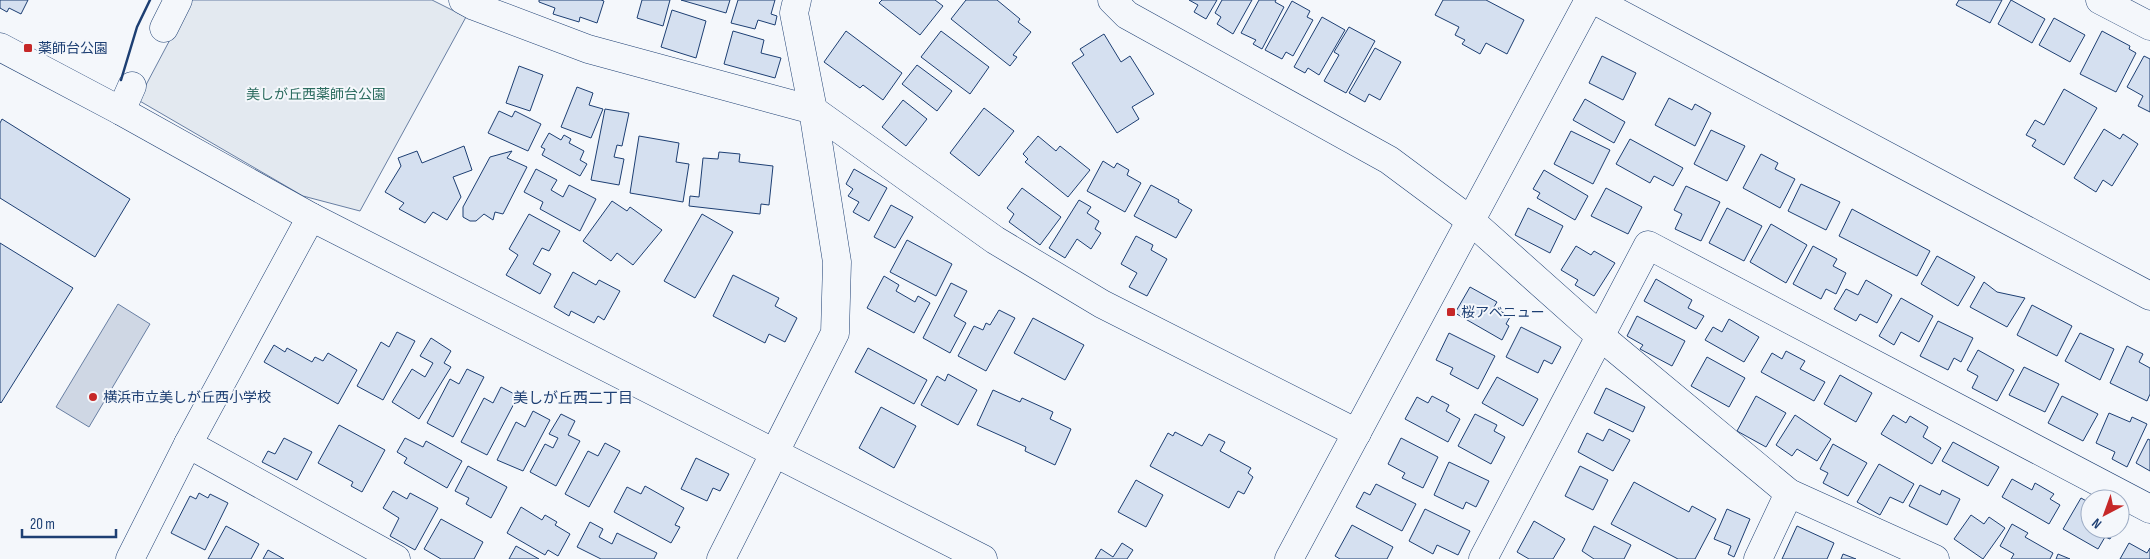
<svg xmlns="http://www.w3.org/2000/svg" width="2150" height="559" viewBox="0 0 2150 559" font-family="'Sofia Sans Condensed','Noto Sans JP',sans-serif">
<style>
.green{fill:#e3e9f0;stroke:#687fa3}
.water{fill:#cfd7e4;stroke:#687fa3}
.building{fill:#d5e0f0;stroke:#1d3f73}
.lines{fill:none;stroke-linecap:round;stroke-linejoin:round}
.street-casing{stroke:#1d3f73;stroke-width:29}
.secondary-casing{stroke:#1d3f73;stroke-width:29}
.street{stroke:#f4f7fb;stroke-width:28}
.secondary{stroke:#f4f7fb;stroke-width:28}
.wall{stroke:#1d3f73;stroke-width:2.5}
.poi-dot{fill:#c62828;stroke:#f4f7fb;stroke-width:2}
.labels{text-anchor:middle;stroke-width:4;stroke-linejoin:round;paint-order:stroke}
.poi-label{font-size:14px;fill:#1d3f73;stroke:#f4f7fb;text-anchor:start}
.park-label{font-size:14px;fill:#2c6c60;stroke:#f4f7fb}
.neighbourhood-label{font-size:15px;fill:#1d3f73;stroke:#f4f7fb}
</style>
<rect width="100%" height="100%" fill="#f4f7fb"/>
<path class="green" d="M 191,0 L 432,0 L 466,17 L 360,211 L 303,196 L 138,100 Z"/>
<path class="water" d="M 118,304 L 150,324 L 89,427 L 56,407 Z"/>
<g class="building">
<path d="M 0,0 L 28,0 L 21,14 L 9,8 L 7,12 L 0,8 Z"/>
<path d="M 539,0 L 601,0 L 604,1 L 597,23 L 580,17 L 579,22 L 553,14 L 555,8 L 539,2 Z"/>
<path d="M 642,0 L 670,0 L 663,26 L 637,18 Z"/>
<path d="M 681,0 L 730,0 L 726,13 Z"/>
<path d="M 738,0 L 775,0 L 771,14 L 777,16 L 775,25 L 758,20 L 755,29 L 731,23 Z"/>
<path d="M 882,0 L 935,0 L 943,6 L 920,35 L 879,3 Z"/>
<path d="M 966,0 L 997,0 L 1020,19 L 1018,22 L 1031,32 L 1013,55 L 1017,57 L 1010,66 L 951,19 Z"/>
<path d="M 1189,0 L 1217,0 L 1206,19 L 1194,12 L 1198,5 Z"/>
<path d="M 1222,0 L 1252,0 L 1233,34 L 1217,24 L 1221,17 L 1215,13 Z"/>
<path d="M 1259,0 L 1276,0 L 1275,2 L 1284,7 L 1262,49 L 1253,44 L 1256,40 L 1241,33 Z"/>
<path d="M 1443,0 L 1486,0 L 1524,20 L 1507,54 L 1486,43 L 1480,54 L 1462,44 L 1465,40 L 1455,35 L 1459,27 L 1435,15 Z"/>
<path d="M 1959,0 L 2002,0 L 1990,23 L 1956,5 Z"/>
<path d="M 2011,0 L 2045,19 L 2032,43 L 1998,24 Z"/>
<path d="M 1292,1 L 1310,11 L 1307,17 L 1313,20 L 1293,56 L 1286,52 L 1282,59 L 1265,50 Z"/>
<path d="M 672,10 L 706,21 L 696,58 L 661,47 Z"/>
<path d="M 1322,17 L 1345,30 L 1319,75 L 1308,68 L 1305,73 L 1294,67 Z"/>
<path d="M 2054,18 L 2085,35 L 2070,62 L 2039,45 Z"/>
<path d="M 1349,27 L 1375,41 L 1346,93 L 1324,81 L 1339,55 L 1334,52 Z"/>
<path d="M 733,31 L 764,40 L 761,53 L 781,58 L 775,78 L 724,64 Z"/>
<path d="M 846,31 L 902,73 L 883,100 L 863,85 L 860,88 L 824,62 Z"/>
<path d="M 941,31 L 989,67 L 970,94 L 921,57 Z"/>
<path d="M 2102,31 L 2130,46 L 2129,49 L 2136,53 L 2116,92 L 2080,74 Z"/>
<path d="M 1104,34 L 1121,62 L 1130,56 L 1154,94 L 1132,107 L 1139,119 L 1117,133 L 1072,63 L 1084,55 L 1080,49 Z"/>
<path d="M 1375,48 L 1401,62 L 1380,100 L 1369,94 L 1365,102 L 1349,93 Z"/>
<path d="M 1602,56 L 1636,73 L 1623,100 L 1589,83 Z"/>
<path d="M 2144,56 L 2150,59 L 2150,112 L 2138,106 L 2143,96 L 2127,87 Z"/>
<path d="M 917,65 L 952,91 L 937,111 L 902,84 Z"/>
<path d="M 519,66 L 543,75 L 530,111 L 506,103 Z"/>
<path d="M 577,87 L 593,93 L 589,105 L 603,109 L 591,138 L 561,127 Z"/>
<path d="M 2064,89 L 2097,108 L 2064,165 L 2032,146 L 2036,140 L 2026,135 L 2035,120 L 2044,125 Z"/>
<path d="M 1669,98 L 1692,110 L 1695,104 L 1711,113 L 1695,146 L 1655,125 Z"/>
<path d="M 1585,99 L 1625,122 L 1614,143 L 1573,120 Z"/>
<path d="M 903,100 L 927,119 L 906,146 L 882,127 Z"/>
<path d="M 984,108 L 1014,131 L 979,176 L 950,153 Z"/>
<path d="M 605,109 L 629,113 L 622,146 L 617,145 L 614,157 L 624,159 L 619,185 L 591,180 Z"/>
<path d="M 499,111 L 512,117 L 515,111 L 541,124 L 528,151 L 488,133 Z"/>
<path d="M 2,119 L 130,199 L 95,257 L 0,198 L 0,123 Z"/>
<path d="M 2104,129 L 2120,139 L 2123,134 L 2138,144 L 2112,186 L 2103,180 L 2096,192 L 2074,178 Z"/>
<path d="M 1711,130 L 1745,146 L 1727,181 L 1694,164 Z"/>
<path d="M 1571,131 L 1610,150 L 1593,184 L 1554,164 Z"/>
<path d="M 549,133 L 561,140 L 564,135 L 571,139 L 569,143 L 584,151 L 580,160 L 587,164 L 580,176 L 542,155 L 545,149 L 541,147 Z"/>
<path d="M 639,136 L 679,143 L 676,162 L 689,164 L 683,202 L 630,193 Z"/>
<path d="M 1038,136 L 1056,151 L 1060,146 L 1090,170 L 1068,197 L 1025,162 L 1028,159 L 1023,154 Z"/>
<path d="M 1630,139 L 1683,168 L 1673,186 L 1654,176 L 1650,183 L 1616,164 Z"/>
<path d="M 464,146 L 472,170 L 453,177 L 461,197 L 447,220 L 433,212 L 425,223 L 399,209 L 404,203 L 385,192 L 401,166 L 398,158 L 417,151 L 422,163 Z"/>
<path d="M 512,151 L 507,158 L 527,167 L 503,214 L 495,212 L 493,220 L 484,214 L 476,221 L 470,221 L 463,217 L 463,207 L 490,157 Z"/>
<path d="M 719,152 L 740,154 L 739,162 L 773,166 L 769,205 L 761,204 L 760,214 L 689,206 L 690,196 L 699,197 L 703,158 L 718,159 Z"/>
<path d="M 1761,154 L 1778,163 L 1775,169 L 1795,179 L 1780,208 L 1743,188 Z"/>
<path d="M 1103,161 L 1114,168 L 1117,163 L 1129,170 L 1127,175 L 1141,183 L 1125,212 L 1087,191 Z"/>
<path d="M 536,169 L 557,180 L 551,190 L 563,197 L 569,185 L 596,199 L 580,231 L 540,209 L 543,202 L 524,192 Z"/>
<path d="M 854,169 L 887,188 L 869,221 L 853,212 L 859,202 L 848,196 L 853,189 L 846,184 Z"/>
<path d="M 1544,170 L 1588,196 L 1575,220 L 1537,198 L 1540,193 L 1533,189 Z"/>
<path d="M 1801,184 L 1840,202 L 1826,230 L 1788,211 Z"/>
<path d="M 1151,185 L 1179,200 L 1178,202 L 1192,210 L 1176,238 L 1134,216 Z"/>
<path d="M 1686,186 L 1720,202 L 1701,241 L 1675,229 L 1682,214 L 1674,210 Z"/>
<path d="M 1022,188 L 1061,217 L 1040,245 L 1009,222 L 1014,214 L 1007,208 Z"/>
<path d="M 1606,188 L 1642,207 L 1628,234 L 1591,216 Z"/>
<path d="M 1079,200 L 1091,207 L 1087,213 L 1099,221 L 1095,229 L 1101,233 L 1091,249 L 1077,239 L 1065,258 L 1049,248 Z"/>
<path d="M 612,201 L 627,211 L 630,207 L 662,230 L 633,265 L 617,253 L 611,261 L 583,241 Z"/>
<path d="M 891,205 L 913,217 L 895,248 L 874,237 Z"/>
<path d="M 1528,208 L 1563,226 L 1550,253 L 1515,235 Z"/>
<path d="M 1727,208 L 1762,226 L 1744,261 L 1709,243 Z"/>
<path d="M 1852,209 L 1930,251 L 1917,276 L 1839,236 Z"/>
<path d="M 529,214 L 560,231 L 549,251 L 542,248 L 533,264 L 551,274 L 540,294 L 506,275 L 518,255 L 509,249 Z"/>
<path d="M 702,214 L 733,232 L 695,298 L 664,281 Z"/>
<path d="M 1771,224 L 1807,245 L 1786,283 L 1750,262 Z"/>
<path d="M 1136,236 L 1153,245 L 1151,250 L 1167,259 L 1147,296 L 1129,287 L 1137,273 L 1121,264 Z"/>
<path d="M 907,240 L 952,264 L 936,296 L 890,272 Z"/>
<path d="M 0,243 L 73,288 L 1,403 L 0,402 Z"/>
<path d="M 1576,246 L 1591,255 L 1594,251 L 1615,263 L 1594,296 L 1575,285 L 1578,280 L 1561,270 Z"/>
<path d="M 1813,246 L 1837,259 L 1833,266 L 1846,273 L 1836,294 L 1826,289 L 1821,299 L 1793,284 Z"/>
<path d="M 1937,256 L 1975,277 L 1958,306 L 1921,284 Z"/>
<path d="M 573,272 L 596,285 L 599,280 L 620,291 L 604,320 L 598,316 L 594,323 L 571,311 L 569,316 L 554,307 Z"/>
<path d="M 733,275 L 779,298 L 775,306 L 797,318 L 785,342 L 769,334 L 765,343 L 713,316 Z"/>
<path d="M 884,276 L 899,285 L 896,291 L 915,302 L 918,296 L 930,303 L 914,333 L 867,308 Z"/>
<path d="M 1656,279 L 1692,300 L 1688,308 L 1704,316 L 1696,329 L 1644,301 Z"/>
<path d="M 1866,280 L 1892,295 L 1877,323 L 1860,314 L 1856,321 L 1834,309 L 1846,289 L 1858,295 Z"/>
<path d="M 1984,282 L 1997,292 L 2025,298 L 2007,327 L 1970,307 Z"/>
<path d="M 951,283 L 967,291 L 954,316 L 966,323 L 950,353 L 923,338 Z"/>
<path d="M 1470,287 L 1497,302 L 1494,307 L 1510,317 L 1506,324 L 1509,326 L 1502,340 L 1455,313 Z"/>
<path d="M 1901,298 L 1933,316 L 1919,342 L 1901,332 L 1894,345 L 1879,336 Z"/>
<path d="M 2032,305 L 2072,326 L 2057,356 L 2017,335 Z"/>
<path d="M 999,310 L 1015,318 L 986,371 L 958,356 L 974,326 L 983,330 L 986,323 L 990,325 Z"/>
<path d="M 1637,316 L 1685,341 L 1672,366 L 1640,349 L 1643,345 L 1627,336 Z"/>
<path d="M 1033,318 L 1084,345 L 1065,380 L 1014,353 Z"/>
<path d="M 1729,319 L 1759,337 L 1744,362 L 1705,340 L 1713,327 L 1722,332 Z"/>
<path d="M 1938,321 L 1973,338 L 1961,362 L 1954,358 L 1948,370 L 1920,356 Z"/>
<path d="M 1521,327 L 1561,347 L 1552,364 L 1544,360 L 1538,373 L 1506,357 Z"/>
<path d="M 397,332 L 415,341 L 383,400 L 357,386 L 381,342 L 389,347 Z"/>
<path d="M 1449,333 L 1495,356 L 1478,389 L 1450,374 L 1453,368 L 1436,360 Z"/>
<path d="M 2080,333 L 2114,349 L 2100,380 L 2065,361 Z"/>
<path d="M 431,338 L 451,351 L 444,363 L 451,367 L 419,419 L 392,402 L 412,369 L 425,377 L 433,363 L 420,356 Z"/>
<path d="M 274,345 L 285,352 L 287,348 L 312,362 L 315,357 L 323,361 L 328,353 L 357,370 L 338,404 L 264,362 Z"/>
<path d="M 2127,346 L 2143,354 L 2139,362 L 2150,368 L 2150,394 L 2147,401 L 2110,383 Z"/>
<path d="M 868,348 L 927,380 L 914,404 L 855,372 Z"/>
<path d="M 1978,350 L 2014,370 L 1997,401 L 1972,388 L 1978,376 L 1967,370 Z"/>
<path d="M 1786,351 L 1805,361 L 1800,369 L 1825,382 L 1814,401 L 1761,372 L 1772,353 L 1782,359 Z"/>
<path d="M 1707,357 L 1745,378 L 1729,407 L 1691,386 Z"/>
<path d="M 2024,367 L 2059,384 L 2045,412 L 2009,395 Z"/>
<path d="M 467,369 L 484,377 L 453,437 L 427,423 L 450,379 L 459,384 Z"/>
<path d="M 948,374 L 977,390 L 958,425 L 921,405 L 937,376 L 945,381 Z"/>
<path d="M 1840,375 L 1872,393 L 1856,422 L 1824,404 Z"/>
<path d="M 1497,377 L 1538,399 L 1523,426 L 1482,403 Z"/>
<path d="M 501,387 L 518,396 L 487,455 L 461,442 L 484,398 L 493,403 Z"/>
<path d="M 1606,388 L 1645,407 L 1633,432 L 1594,413 Z"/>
<path d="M 993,390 L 1020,402 L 1022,398 L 1053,412 L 1050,419 L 1071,429 L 1055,465 L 1025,451 L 1026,447 L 977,425 Z"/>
<path d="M 1432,396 L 1449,405 L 1446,411 L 1460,419 L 1448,442 L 1405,419 L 1417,397 L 1428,403 Z"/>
<path d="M 1756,396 L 1786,413 L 1766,447 L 1737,431 Z"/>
<path d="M 2062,396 L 2098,414 L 2083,441 L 2048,423 Z"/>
<path d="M 881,407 L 916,426 L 894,468 L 859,448 Z"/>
<path d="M 533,411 L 550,420 L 523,471 L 497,460 L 516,422 L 525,427 Z"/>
<path d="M 2109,413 L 2130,422 L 2132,417 L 2147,424 L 2127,467 L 2112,459 L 2115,452 L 2096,443 Z"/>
<path d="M 561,414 L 575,421 L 568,435 L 580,441 L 556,486 L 530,472 L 545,444 L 553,448 L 558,438 L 549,434 Z"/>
<path d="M 1475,414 L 1497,425 L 1494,431 L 1505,437 L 1491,464 L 1458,446 Z"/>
<path d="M 1795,415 L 1831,439 L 1817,461 L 1797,449 L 1792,456 L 1776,445 Z"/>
<path d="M 1893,415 L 1906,423 L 1910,416 L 1928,427 L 1923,437 L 1941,448 L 1932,464 L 1881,434 Z"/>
<path d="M 339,425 L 385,450 L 362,492 L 351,486 L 353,482 L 318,463 Z"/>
<path d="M 1609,429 L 1630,440 L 1613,471 L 1578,452 L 1587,433 L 1603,441 Z"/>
<path d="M 1175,432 L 1202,446 L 1209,434 L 1225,442 L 1220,451 L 1251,468 L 1248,473 L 1253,477 L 1244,494 L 1238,491 L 1229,508 L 1150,466 L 1168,433 L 1173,436 Z"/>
<path d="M 284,438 L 312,452 L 297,480 L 262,462 L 268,451 L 275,454 Z"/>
<path d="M 405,438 L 423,447 L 426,441 L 462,461 L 447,488 L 404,463 L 407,458 L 397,452 Z"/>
<path d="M 1401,438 L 1438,457 L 1423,488 L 1402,478 L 1405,473 L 1388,464 Z"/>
<path d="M 2148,439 L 2150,440 L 2150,471 L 2136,463 Z"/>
<path d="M 1953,442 L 1999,467 L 1988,486 L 1942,461 Z"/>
<path d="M 605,443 L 620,451 L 589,507 L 565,494 L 588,451 L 598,456 Z"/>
<path d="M 1833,444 L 1867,463 L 1848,496 L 1823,483 L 1828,473 L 1820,469 Z"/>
<path d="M 696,458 L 729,474 L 720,491 L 713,488 L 707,501 L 681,489 Z"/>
<path d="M 1449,462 L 1489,481 L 1476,507 L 1466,502 L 1463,509 L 1434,495 Z"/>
<path d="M 1879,464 L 1914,484 L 1903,503 L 1890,497 L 1880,515 L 1857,502 Z"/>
<path d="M 468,466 L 507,487 L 491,518 L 466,504 L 469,498 L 455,491 Z"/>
<path d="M 1580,466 L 1608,480 L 1593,510 L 1565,496 Z"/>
<path d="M 2012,479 L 2032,490 L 2035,483 L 2054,494 L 2050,499 L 2060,505 L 2049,524 L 2002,497 Z"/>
<path d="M 1136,480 L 1163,495 L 1146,527 L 1118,512 Z"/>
<path d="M 1634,482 L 1689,512 L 1692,506 L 1716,519 L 1695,559 L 1678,559 L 1611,524 Z"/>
<path d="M 1376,484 L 1416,504 L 1402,531 L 1356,507 L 1364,492 L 1370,495 Z"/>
<path d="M 1920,485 L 1940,495 L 1942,490 L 1960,499 L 1947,525 L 1909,506 Z"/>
<path d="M 645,486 L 684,508 L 675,525 L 680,527 L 671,543 L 614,512 L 627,487 L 641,494 Z"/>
<path d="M 393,491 L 407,499 L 410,493 L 438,508 L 415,550 L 390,536 L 399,518 L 383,508 Z"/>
<path d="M 199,493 L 208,498 L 210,494 L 228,503 L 205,550 L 171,533 L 190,496 L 196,499 Z"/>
<path d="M 2081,498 L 2090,503 L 2090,529 L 2115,529 L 2110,539 L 2105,537 L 2098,549 L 2063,529 Z"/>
<path d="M 521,507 L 542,520 L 545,515 L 557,522 L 555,525 L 570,534 L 558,556 L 548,550 L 545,555 L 507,533 Z"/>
<path d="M 1425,509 L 1470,531 L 1458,555 L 1437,545 L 1433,554 L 1409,541 Z"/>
<path d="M 1727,509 L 1750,519 L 1734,557 L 1728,554 L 1731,546 L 1714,539 Z"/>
<path d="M 1971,515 L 1984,524 L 1989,517 L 2005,528 L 1983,559 L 1954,539 Z"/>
<path d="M 441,519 L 483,542 L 474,559 L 441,559 L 424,549 Z"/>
<path d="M 1534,521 L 1565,539 L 1553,559 L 1529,559 L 1517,552 Z"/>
<path d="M 590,522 L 603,529 L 599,537 L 612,544 L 617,533 L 657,553 L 654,559 L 601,559 L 577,547 Z"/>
<path d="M 2012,524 L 2028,533 L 2025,537 L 2053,553 L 2050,559 L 2011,559 L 2014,554 L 2000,546 Z"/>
<path d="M 1352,525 L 1393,547 L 1387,559 L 1340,559 L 1335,556 Z"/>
<path d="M 226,526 L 259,544 L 251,559 L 208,559 Z"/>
<path d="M 1594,526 L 1631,545 L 1624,559 L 1594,559 L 1582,551 Z"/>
<path d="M 1797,526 L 1834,543 L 1827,559 L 1782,559 Z"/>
<path d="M 1122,543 L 1133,550 L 1127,559 L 1095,559 L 1101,549 L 1113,557 Z"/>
<path d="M 2129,543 L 2147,553 L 2150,548 L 2150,559 L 2120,559 Z"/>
<path d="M 516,546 L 539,559 L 509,559 Z"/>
<path d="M 268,550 L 284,559 L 263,559 Z"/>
<path d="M 1843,554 L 1856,559 L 1841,559 Z"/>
<path d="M 2058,554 L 2070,559 L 2056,559 Z"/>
</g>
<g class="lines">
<defs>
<g id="street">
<path d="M 463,0 L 474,6 L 588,49 L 813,110 L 995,240 L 1102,304 L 1357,433"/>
<path d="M 1112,0 L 1127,15 L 1389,160 L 1471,221 L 1600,336 L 1789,493 L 1935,559"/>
<path d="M 2100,0 L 2150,26"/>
<path d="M 164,28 L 178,0"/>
<path d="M 121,111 L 132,86"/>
<path d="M 188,444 L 396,559"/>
<path d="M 130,559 L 188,444 L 311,217"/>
<path d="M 721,559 L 835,333 L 837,262 L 813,110 L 794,13 L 797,0"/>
<path d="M 1483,559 L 1648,245 L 2150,509"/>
<path d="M 1758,559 L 1789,493"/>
</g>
<g id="secondary">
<path d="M 1594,0 L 2150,296"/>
<path d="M 0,47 L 121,111 L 311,217 L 983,559"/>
<path d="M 1289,559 L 1589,0"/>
</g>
</defs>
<use href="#street" class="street-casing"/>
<use href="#secondary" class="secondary-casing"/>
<use href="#street" class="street"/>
<use href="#secondary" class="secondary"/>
<path class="wall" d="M 121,80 L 137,27 L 150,0"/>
</g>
<g class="poi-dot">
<rect x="23" y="43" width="10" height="10" rx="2.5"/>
<rect x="1446" y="307" width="10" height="10" rx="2.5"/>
<circle cx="93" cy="397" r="5"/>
</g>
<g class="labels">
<g class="poi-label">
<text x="38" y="53">薬師台公園</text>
<text x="1461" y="317">桜アベニュー</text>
<text x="103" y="402">横浜市立美しが丘西小学校</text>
</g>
<g class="park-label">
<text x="316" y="99">美しが丘西薬師台公園</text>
</g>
<g class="neighbourhood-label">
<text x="573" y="403">美しが丘西二丁目</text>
</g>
</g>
<g transform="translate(2105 514) rotate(221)"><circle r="24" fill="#f4f7fb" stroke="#9eadc5"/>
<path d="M0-4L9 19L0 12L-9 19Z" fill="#c62828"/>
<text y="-8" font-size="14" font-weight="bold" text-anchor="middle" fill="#1d3f73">N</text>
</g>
<path d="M22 529v8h94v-8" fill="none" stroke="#1d3f73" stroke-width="2.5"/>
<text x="30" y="529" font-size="15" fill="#1d3f73" stroke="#f4f7fb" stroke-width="4" paint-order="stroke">20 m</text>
</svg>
